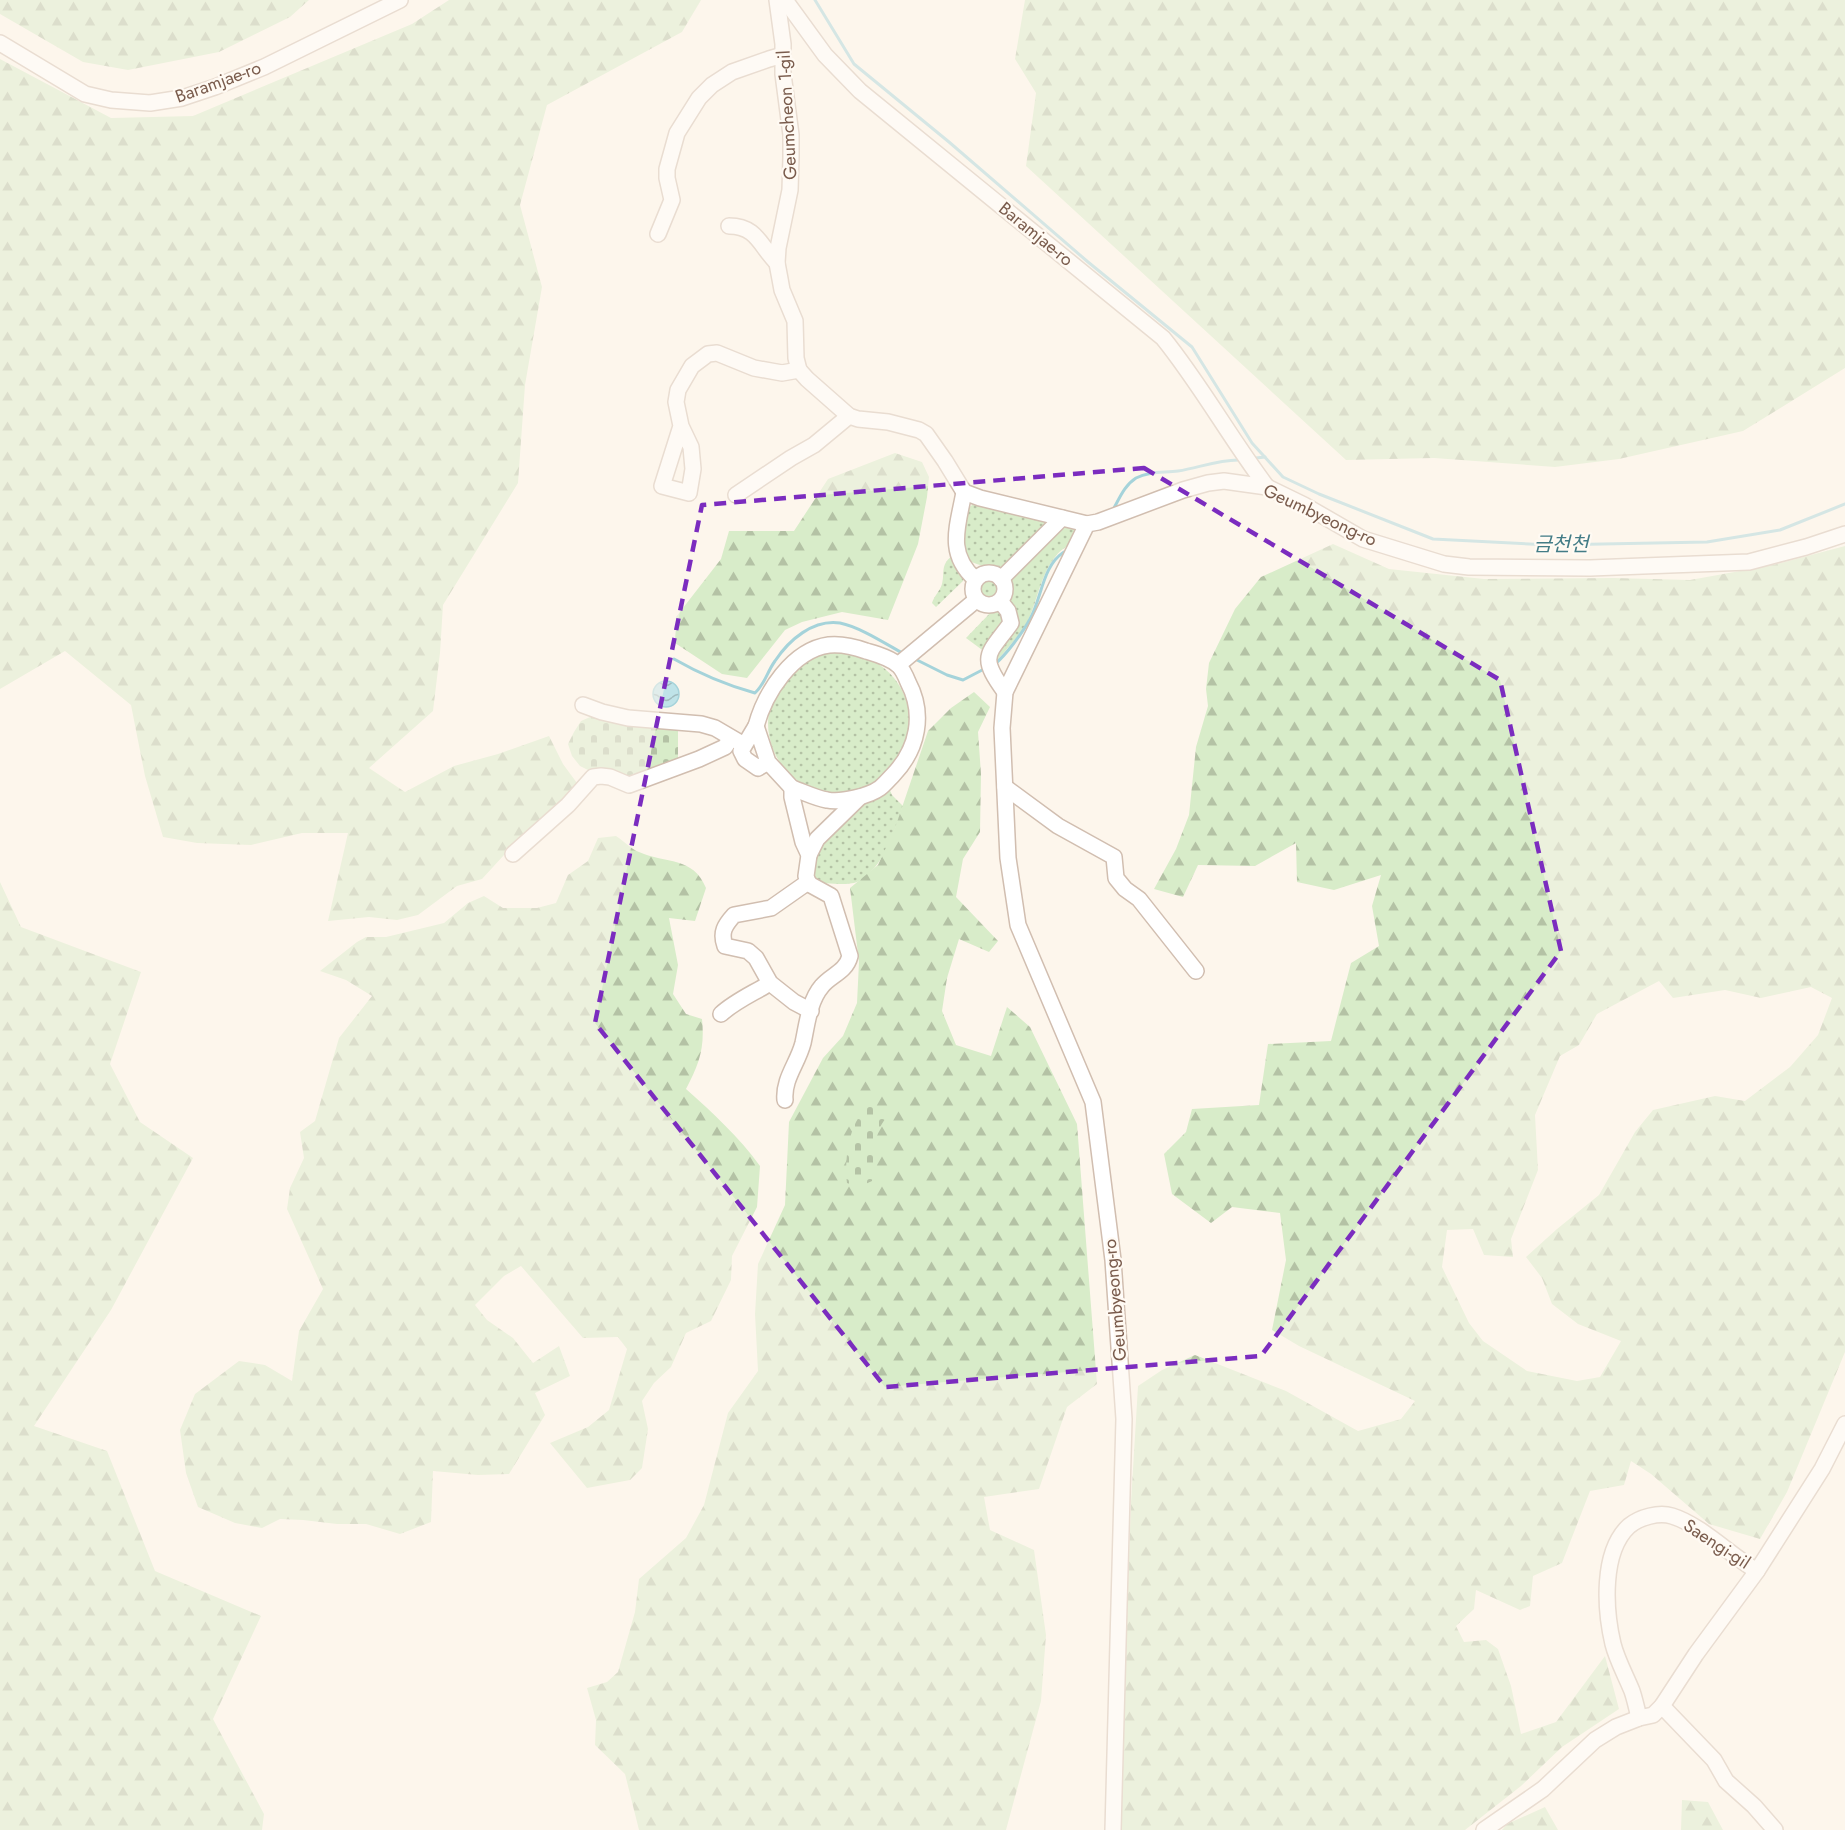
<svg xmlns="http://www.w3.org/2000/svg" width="1845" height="1830" viewBox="0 0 1845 1830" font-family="Jost,'Noto Sans KR',sans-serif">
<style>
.grass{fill:url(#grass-dots)}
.forest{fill:url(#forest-firs);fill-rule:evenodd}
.cemetery{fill:url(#cemetery-stones)}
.water{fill:url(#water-waves);stroke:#a5d3da;stroke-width:1.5}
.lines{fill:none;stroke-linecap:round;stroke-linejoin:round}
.stream{stroke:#a5d3da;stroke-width:3}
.minor-casing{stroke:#d1beb0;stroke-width:18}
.minor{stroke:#fff;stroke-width:15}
.marked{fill:none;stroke:#7b2cbf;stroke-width:4.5;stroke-dasharray:12 8;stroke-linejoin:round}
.labels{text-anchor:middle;stroke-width:4.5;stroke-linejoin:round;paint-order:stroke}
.street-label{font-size:18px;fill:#7a5c4d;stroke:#fffaf3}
.water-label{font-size:20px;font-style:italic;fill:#437c86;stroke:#fffaf3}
</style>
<defs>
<pattern id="grass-dots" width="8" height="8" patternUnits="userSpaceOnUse" patternTransform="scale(1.5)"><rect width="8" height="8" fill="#d8ecc9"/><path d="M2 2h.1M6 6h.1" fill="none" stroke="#b4c2a5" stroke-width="1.8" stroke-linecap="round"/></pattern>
<pattern id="forest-firs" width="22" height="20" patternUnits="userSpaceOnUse" patternTransform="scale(1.5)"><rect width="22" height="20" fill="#d8ecc9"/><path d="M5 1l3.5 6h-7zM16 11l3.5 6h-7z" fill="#b4c2a5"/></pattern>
<pattern id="cemetery-stones" width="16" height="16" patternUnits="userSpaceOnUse" patternTransform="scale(1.5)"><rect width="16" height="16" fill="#d8ecc9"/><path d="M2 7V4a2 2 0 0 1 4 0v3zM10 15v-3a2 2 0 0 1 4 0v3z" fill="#b4c2a5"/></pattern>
<pattern id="water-waves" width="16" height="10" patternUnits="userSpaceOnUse" patternTransform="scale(1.5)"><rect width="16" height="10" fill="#bfe3e8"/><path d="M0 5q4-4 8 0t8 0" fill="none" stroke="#a0bbbe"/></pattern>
</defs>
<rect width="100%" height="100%" fill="#fdf6ec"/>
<g class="grass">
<path d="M 978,502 L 1048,519 L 1049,525 L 1005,566 C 991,568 979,567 967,559 C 965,552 961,542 960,535 C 960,521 965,506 978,502 Z"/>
<path d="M 1069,525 L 1074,526 C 1075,549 1066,543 1056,556 C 1042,572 1038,597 1030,616 C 1023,633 1007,648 996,662 L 995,648 L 1010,607 L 1009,592 L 1011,579 L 1059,532 Z"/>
<path d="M 952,556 L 963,574 L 963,581 L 936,607 L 932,603 C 934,596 940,591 942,584 C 945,573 940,565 952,556 Z"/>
<circle cx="988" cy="589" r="12"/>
<path d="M 999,609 L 1007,621 L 985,652 L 966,638 L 993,610 Z"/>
<circle cx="839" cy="723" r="71"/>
<path d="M 888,786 L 892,795 L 903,806 C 894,832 884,868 857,882 C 847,886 825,883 814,882 L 812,873 L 817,846 L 867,798 Z"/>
</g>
<g class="forest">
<path d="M 0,0 L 309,0 L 290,17 L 219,52 L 128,70 L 83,62 L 0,14 Z"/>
<path d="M 449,0 L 701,0 L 682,32 L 547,105 L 520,205 L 542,287 L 525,385 L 518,483 L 443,605 L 440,653 L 433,711 L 369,768 L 405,792 L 454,766 L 498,754 L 549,736 L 563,764 L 577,783 L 565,799 L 504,855 L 482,879 L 457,886 L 418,915 L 397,920 L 369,917 L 328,921 L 348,833 L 302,833 L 251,845 L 197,843 L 163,837 L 145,776 L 131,705 L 65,651 L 0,689 L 0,59 L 111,118 L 193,116 L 412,24 Z"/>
<path d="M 1025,0 L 1845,0 L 1845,368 L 1743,431 L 1619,459 L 1555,467 L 1434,458 L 1346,460 L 1026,166 L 1036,93 L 1015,59 Z"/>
<path d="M 895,453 L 922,462 L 929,477 L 927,497 L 918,544 L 888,620 L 842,612 L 802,622 L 785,630 L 747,678 L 722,674 L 675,643 L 676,617 L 721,559 L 729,531 L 794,531 L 828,479 Z"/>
<path d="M 1333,544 L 1389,569 L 1484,579 L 1614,578 L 1690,580 L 1773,565 L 1845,546 L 1845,1352 L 1787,1492 L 1760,1539 L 1709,1524 L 1651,1474 L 1631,1461 L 1624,1485 L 1590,1491 L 1562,1563 L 1533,1576 L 1530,1606 L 1520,1610 L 1476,1590 L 1474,1609 L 1456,1626 L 1464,1642 L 1486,1640 L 1498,1649 L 1511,1686 L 1521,1734 L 1556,1722 L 1605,1656 L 1619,1709 L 1562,1747 L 1521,1786 L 1465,1830 L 1119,1830 L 1131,1502 L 1138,1386 L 1162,1370 L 1195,1355 L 1286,1391 L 1358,1431 L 1401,1419 L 1415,1401 L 1299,1346 L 1272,1330 L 1286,1260 L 1280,1213 L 1232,1207 L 1211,1223 L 1172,1194 L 1164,1154 L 1186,1132 L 1192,1109 L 1259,1105 L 1268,1044 L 1331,1041 L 1351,963 L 1379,946 L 1372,906 L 1381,875 L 1334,890 L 1297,882 L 1296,843 L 1255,866 L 1198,865 L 1183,897 L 1154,889 L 1176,849 L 1189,815 L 1196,747 L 1208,706 L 1206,689 L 1209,663 L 1235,609 L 1261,577 ZM 1659,981 L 1673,998 L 1725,990 L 1761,998 L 1811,987 L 1832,998 L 1818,1035 L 1790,1067 L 1745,1101 L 1715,1096 L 1653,1110 L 1635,1132 L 1599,1195 L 1557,1229 L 1526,1257 L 1542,1278 L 1552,1304 L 1578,1324 L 1621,1341 L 1600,1377 L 1577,1381 L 1527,1371 L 1483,1341 L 1469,1323 L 1442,1267 L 1447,1230 L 1473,1229 L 1484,1255 L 1513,1257 L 1511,1239 L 1538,1170 L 1535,1115 L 1560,1056 L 1579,1045 L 1597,1014 Z"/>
<path d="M 974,692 L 990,707 L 978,732 L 981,774 L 980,832 L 963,859 L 956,897 L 998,941 L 989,952 L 959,939 L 947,978 L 942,1011 L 956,1045 L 991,1056 L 1007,1007 L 1030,1027 L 1077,1124 L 1097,1384 L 1067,1407 L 1039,1489 L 984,1497 L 990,1530 L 1034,1550 L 1046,1635 L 1041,1701 L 1006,1830 L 639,1830 L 625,1774 L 595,1745 L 596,1720 L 587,1688 L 607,1682 L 618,1672 L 635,1612 L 639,1579 L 686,1538 L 704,1505 L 728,1413 L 758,1371 L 755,1314 L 758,1264 L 785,1205 L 789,1122 L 823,1058 L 843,1036 L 857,1003 L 859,962 L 850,888 L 878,865 L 895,828 L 928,731 L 951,708 Z"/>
<path d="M 616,836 C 624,841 631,849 639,852 C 666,864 693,856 706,888 L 695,921 L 669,918 L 678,965 L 673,994 L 686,1014 L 702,1019 C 705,1049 699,1064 686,1089 C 713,1113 739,1137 760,1166 L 757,1207 L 732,1256 L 731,1280 L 711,1321 L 686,1333 L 671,1367 L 654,1383 L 642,1401 L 648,1429 L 642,1468 L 630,1480 L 587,1488 L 550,1443 L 588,1427 L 609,1410 L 627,1349 L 618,1337 L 583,1338 L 521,1266 L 504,1276 L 475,1305 L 487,1320 L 513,1338 L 533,1363 L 559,1346 L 570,1376 L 535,1393 L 545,1415 L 509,1474 L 478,1475 L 433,1471 L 431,1522 L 400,1534 L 366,1524 L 337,1524 L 303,1520 L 280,1519 L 262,1528 L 235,1523 L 198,1507 L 186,1473 L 180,1430 L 195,1394 L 239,1361 L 265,1365 L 292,1381 L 299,1331 L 323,1289 L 287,1209 L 290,1188 L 304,1158 L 300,1132 L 315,1121 L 339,1038 L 372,996 L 346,980 L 320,971 L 357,942 L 366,937 L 386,937 L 444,923 L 468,903 L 484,896 L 503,908 L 537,908 L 556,903 L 568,875 L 588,861 L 598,838 Z"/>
<path d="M 0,882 L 21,927 L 141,972 L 110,1064 L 140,1122 L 193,1158 L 111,1310 L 34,1426 L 107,1451 L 155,1571 L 261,1616 L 213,1719 L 264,1814 L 262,1830 L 0,1830 Z"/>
<path d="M 1682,1800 L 1708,1802 L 1723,1830 L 1681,1830 Z"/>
<path d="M 1545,1807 L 1558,1830 L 1502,1830 L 1507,1824 Z"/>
</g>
<g class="cemetery">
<path d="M 597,714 L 678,727 L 678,759 L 629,780 L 594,773 L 580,766 L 572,756 L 568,744 L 574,732 L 581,721 Z"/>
<path d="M 874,1103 L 886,1118 C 871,1136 876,1160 872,1181 L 859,1187 L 847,1183 C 844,1159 849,1115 874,1103 Z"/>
</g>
<circle class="water" cx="666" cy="694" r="13"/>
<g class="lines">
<g class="stream">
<path d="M 815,0 L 854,64 L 949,142 L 1088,262 L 1192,347 L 1252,443 L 1283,477 L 1319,494 L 1433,539 L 1550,545 L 1707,542 L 1780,530 L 1845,504"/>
<path d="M 1256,458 L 1265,457"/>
<path d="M 1114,508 C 1120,497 1125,485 1136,478 C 1149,471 1164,473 1178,471 C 1198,468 1217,460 1238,460"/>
<path d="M 913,658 L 947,675 L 963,680 L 986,668"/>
<path d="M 674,659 C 700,674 726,685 755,693 C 765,684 767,672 775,661 C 789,640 813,619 840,623 C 860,627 886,644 904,654"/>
<path d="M 995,664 C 1006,655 1023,632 1030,619 C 1042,598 1042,566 1064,552"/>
</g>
<defs>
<g id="minor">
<path d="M 777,0 L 783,44 L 783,74 L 791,135 L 791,157 L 790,190 L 778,248 L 777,263 L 780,279 L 782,290 L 795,321 L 796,358 L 799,370 L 807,379 L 849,416 L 858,419 L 888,422 L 919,430 L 926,434 L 945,461 L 964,492 L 980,498 L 1087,524"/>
<path d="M 785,0 L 825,55 L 860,91 L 1163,338 C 1201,385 1230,438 1267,487"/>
<path d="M 0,43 L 85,94 L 111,100 L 150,103 L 182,98 L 215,87 L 264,67 L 400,0"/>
<path d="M 729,226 C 757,226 760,246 777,263"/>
<path d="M 658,234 L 672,200 L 667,178 L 667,169 L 677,133 L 699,98 L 712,85 L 732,72 L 769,59 L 783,55"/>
<path d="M 681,426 L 662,486 L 689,493 L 693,469 L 691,447 L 681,426 L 676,402 L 678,390 L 692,366 L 708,354 L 717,353 L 754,368 L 782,373 L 799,370"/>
<path d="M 964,492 C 958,526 946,553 975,579"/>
<path d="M 736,495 L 791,458 L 814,445 L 849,416"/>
<circle cx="989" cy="589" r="16"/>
<path d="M 1001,579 L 1062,518"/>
<path d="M 1000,601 L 1008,611 L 1011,623 C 988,655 978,655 1005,692"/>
<path d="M 898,665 L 976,600"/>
<path d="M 583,705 L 602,712 L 628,718 L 701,724 L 715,728 L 744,745"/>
<path d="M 756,726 C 765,693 792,650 829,645 C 840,644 855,647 866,651 C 876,654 891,658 899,666 C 903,670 906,677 908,682 C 925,714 918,749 893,775 C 889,779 885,784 880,788 C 869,796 841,803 827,800 C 815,798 804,792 792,788 L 792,797 L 803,842 L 809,855 L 806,876 L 808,882 L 771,908 L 734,915 C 725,925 720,932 725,946 L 748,951 L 756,958 L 770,983 L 794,1002 L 811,1011"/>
<path d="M 768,762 L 758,768 L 745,759 L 741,751 L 756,726 L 768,762 L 792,788"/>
<path d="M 1005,787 L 1058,826 L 1114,857 L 1116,878 L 1125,889 L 1139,899 L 1196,971"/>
<path d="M 513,854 L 568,805 L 593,777 L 601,776 L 610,777 L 629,785 L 699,759 L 725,747 L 731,738"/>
<path d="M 809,855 L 817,839 L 860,797"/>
<path d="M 721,1014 C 735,1001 754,993 770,983"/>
<path d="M 785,1100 C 783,1079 798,1063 803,1043 C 807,1025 809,1001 822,986 C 831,975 846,972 850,956 L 831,896 L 811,885 L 808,882"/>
<path d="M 1662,1706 L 1714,1760 L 1726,1781 L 1754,1806 L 1775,1830"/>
<path d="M 1639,1718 C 1637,1709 1635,1700 1632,1691 C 1626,1676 1617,1660 1613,1644 C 1605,1610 1601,1552 1629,1526 C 1640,1517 1659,1512 1672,1516 C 1701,1525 1730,1555 1757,1571"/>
<path d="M 1113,1830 L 1124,1419 L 1113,1260 L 1093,1102 L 1018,925 L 1008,858 L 1002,728 L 1005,692 L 1087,524 L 1098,522 L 1183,490 L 1208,483 L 1224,481 L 1267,487 L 1304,505 L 1363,539 L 1444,564 L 1469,567 L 1590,568 L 1749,562 L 1806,547 L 1845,534"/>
<path d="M 1484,1830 L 1543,1789 L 1595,1740 L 1616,1727 L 1639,1718 L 1653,1715 L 1662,1706 L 1696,1654 L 1757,1571 L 1822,1469 L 1845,1424"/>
</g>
</defs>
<use href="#minor" class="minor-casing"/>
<use href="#minor" class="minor"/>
</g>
<path d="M0 0H1845V1830H0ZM 1144,468 L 1500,680 L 1561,951 L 1261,1356 L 885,1387 L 595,1023 L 702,505 Z" fill="#fdf6ec" fill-opacity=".55" fill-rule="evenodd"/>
<path class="marked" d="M 1144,468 L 1500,680 L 1561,951 L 1261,1356 L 885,1387 L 595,1023 L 702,505 Z"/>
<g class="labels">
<g class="street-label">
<text transform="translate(218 82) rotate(-20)" y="6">Baramjae-ro</text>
<text transform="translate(787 115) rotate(-93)" y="6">Geumcheon 1-gil</text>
<text transform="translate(1036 234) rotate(39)" y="6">Baramjae-ro</text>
<text transform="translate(1320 515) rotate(25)" y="6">Geumbyeong-ro</text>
<text transform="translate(1115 1300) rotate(-95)" y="6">Geumbyeong-ro</text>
<text transform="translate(1717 1544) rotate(33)" y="6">Saengi-gil</text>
</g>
<g class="water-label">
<text x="1561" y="551">금천천</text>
</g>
</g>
</svg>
